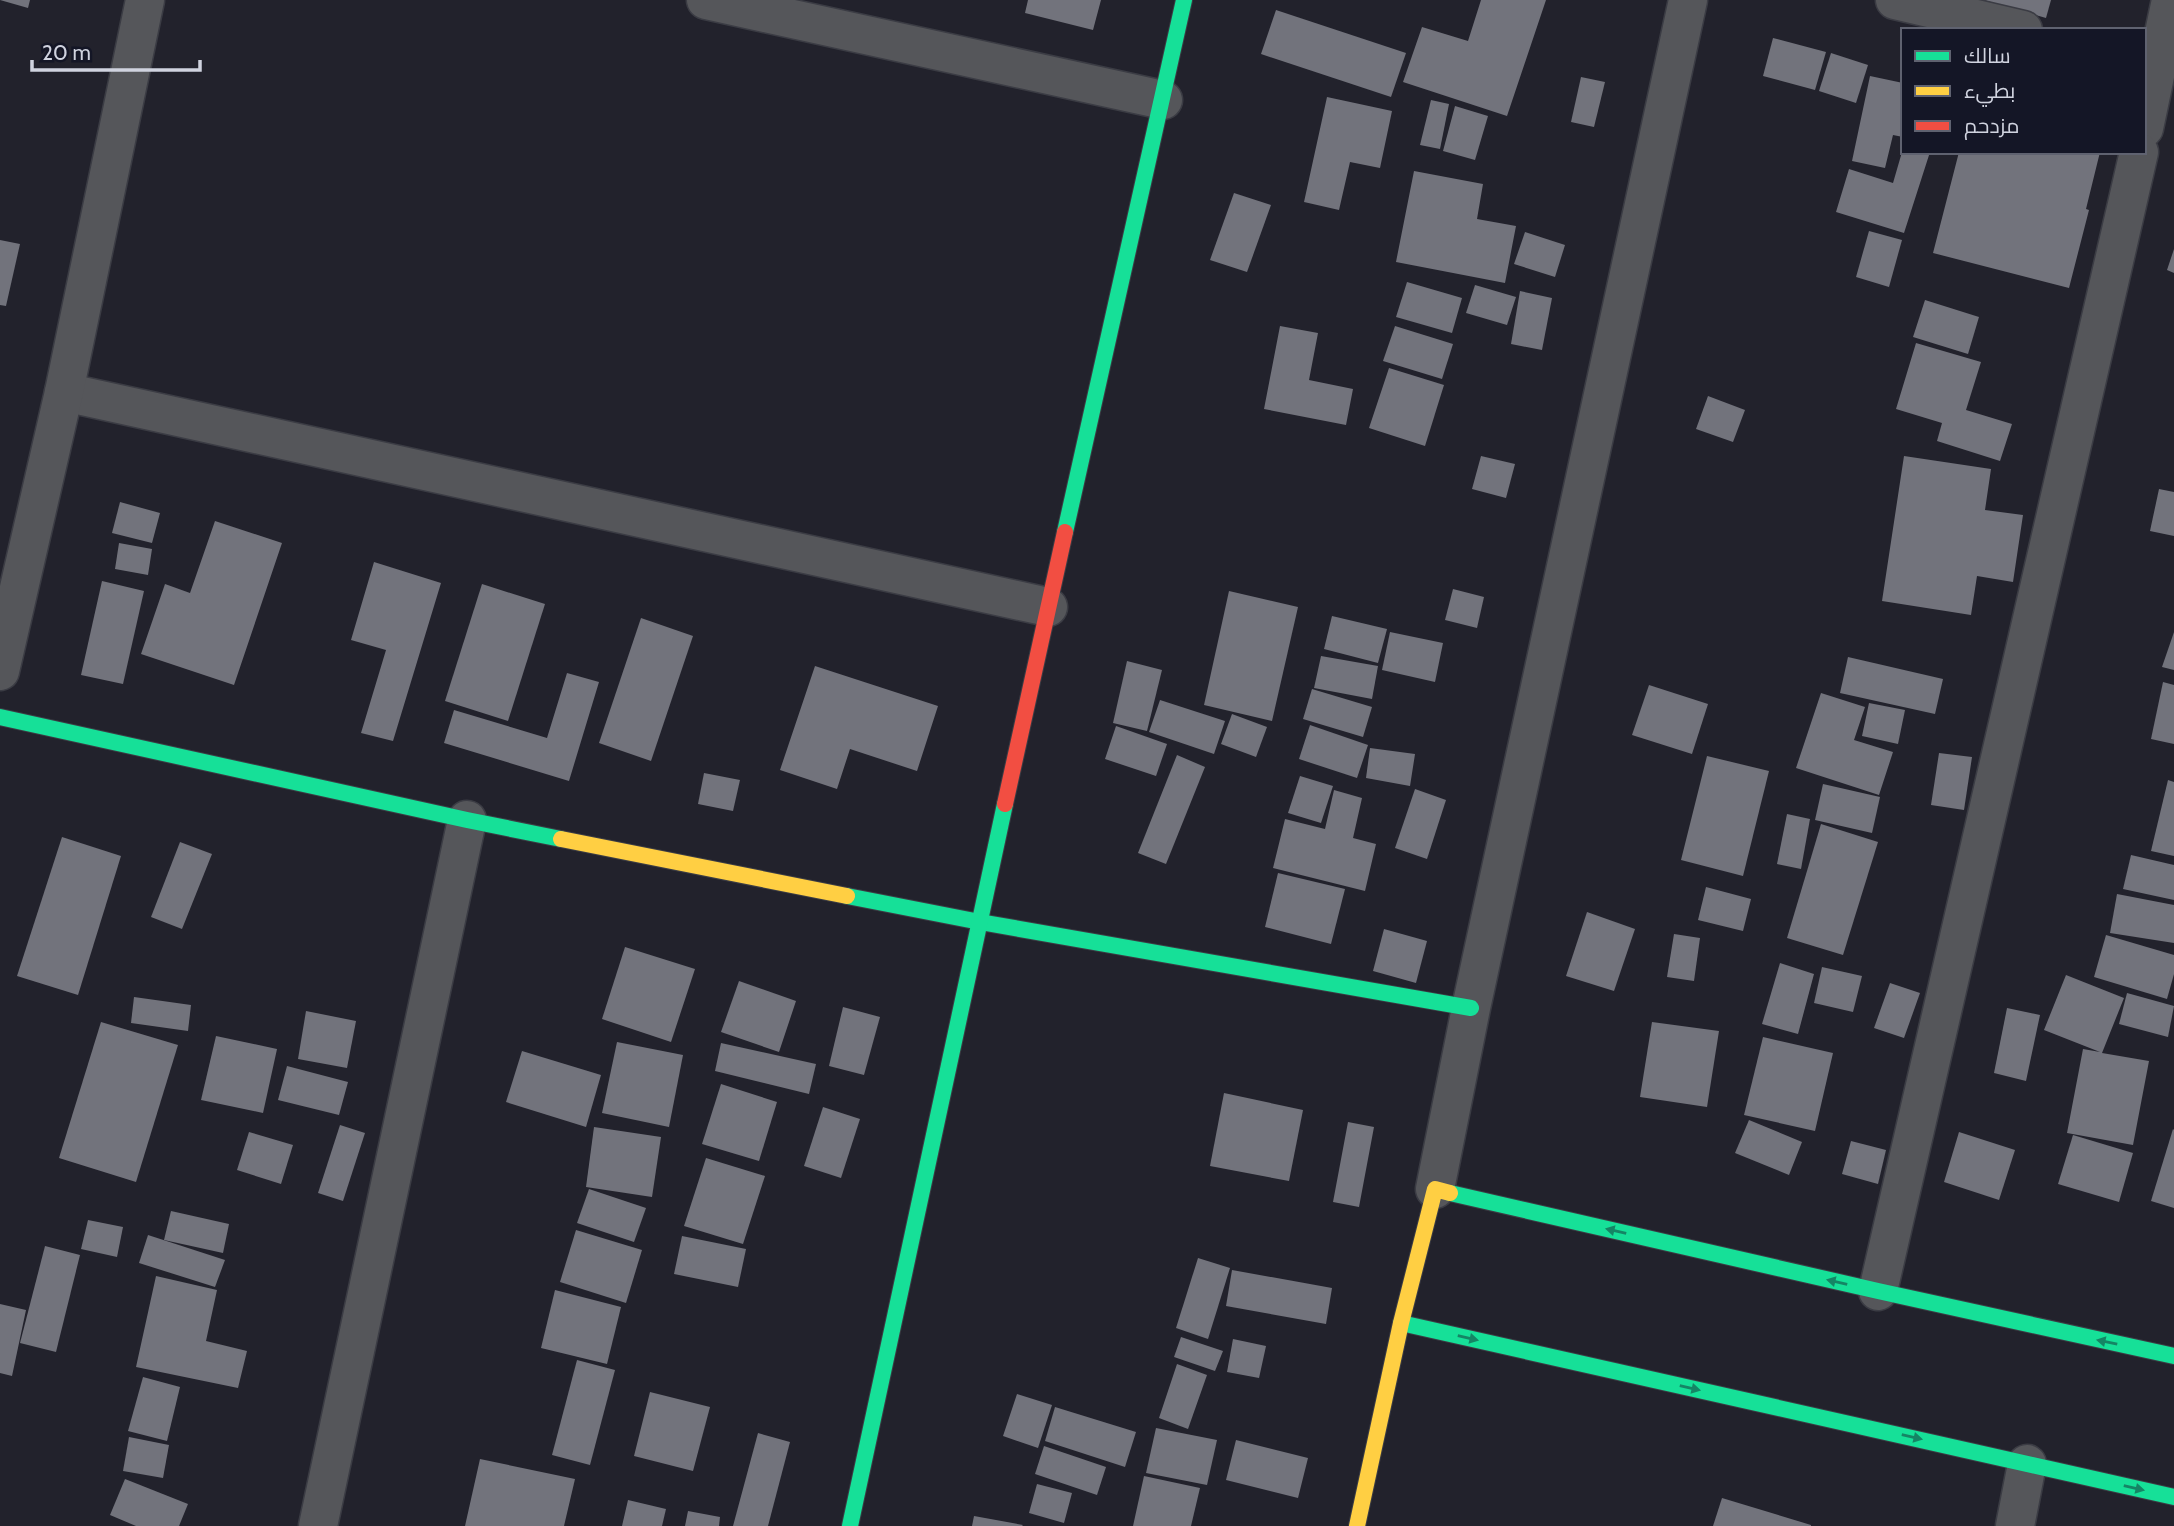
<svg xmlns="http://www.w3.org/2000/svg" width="2174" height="1526" viewBox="0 0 2174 1526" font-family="Cabin,Cairo,sans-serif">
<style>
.building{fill:#72737c}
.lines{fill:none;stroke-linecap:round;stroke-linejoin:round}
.street-casing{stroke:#3b3c44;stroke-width:41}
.fast-casing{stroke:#3b3c44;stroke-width:18}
.slow-casing{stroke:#3b3c44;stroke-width:18}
.jam-casing{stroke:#3b3c44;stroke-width:18}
.street{stroke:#55565a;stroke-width:38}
.fast{stroke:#16e098;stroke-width:16}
.slow{stroke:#ffcf43;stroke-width:16}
.jam{stroke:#f24e42;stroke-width:16}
.oneway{fill:#158565}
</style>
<rect width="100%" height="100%" fill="#22222c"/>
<g class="building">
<path d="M 0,0 L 30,0 L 28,8 Z"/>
<path d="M 1028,0 L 1101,0 L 1093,30 L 1025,13 Z"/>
<path d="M 1481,0 L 1546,0 L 1507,116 L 1403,82 L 1422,27 L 1468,41 Z"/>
<path d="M 1984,0 L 2051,0 L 2046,18 Z"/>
<path d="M 1276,10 L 1406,53 L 1391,97 L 1261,54 Z"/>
<path d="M 1773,38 L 1826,52 L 1815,90 L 1763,76 Z"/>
<path d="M 1831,53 L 1868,65 L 1856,103 L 1819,91 Z"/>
<path d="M 1870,76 L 1903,83 L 1903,137 L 1893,135 L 1885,168 L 1852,161 Z"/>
<path d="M 1581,77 L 1605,82 L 1594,127 L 1571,122 Z"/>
<path d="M 1327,97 L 1392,111 L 1380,168 L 1350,162 L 1339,210 L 1304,202 Z"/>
<path d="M 1431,100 L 1449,104 L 1440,149 L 1420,145 Z"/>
<path d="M 1455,106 L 1488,116 L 1475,160 L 1443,151 Z"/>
<path d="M 1902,152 L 1930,152 L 1904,233 L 1836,212 L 1849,169 L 1893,183 Z"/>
<path d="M 1959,152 L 2100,152 L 2086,209 L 2089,210 L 2069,288 L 1933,253 Z"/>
<path d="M 1414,171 L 1483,184 L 1477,219 L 1516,226 L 1505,283 L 1396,262 Z"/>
<path d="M 1234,193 L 1271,205 L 1247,272 L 1210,260 Z"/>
<path d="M 1869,231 L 1902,240 L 1889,287 L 1856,277 Z"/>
<path d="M 1525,232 L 1565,245 L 1555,277 L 1514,264 Z"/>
<path d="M 0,240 L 20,244 L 6,306 L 0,305 Z"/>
<path d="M 2174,249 L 2174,273 L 2167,270 Z"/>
<path d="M 1407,282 L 1462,298 L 1452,333 L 1396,317 Z"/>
<path d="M 1475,285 L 1516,297 L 1507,325 L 1466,313 Z"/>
<path d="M 1520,291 L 1552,298 L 1542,350 L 1511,344 Z"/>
<path d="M 1925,300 L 1979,317 L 1968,354 L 1913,337 Z"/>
<path d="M 1280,326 L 1318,333 L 1309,380 L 1353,389 L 1346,425 L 1264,409 Z"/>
<path d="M 1395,326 L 1453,344 L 1442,379 L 1383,361 Z"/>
<path d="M 1916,343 L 1981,362 L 1966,410 L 2012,424 L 2000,461 L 1937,441 L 1942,423 L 1896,409 Z"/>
<path d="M 1389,368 L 1444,385 L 1425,446 L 1369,428 Z"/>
<path d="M 1708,396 L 1745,410 L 1733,442 L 1696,429 Z"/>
<path d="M 1481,456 L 1515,464 L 1506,498 L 1472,489 Z"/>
<path d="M 1904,456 L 1991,469 L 1985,510 L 2023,515 L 2013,582 L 1977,576 L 1971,615 L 1882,601 Z"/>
<path d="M 2159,489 L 2174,492 L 2174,536 L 2150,531 Z"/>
<path d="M 120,502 L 160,513 L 152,543 L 112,533 Z"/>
<path d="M 215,521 L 282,543 L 234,685 L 141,654 L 165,584 L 190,593 Z"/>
<path d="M 119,543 L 152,549 L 148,575 L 115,569 Z"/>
<path d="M 374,562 L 441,583 L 393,741 L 361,733 L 386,650 L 351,640 Z"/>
<path d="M 102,581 L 144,591 L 123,684 L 81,675 Z"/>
<path d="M 482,584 L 545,604 L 508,721 L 445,701 Z"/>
<path d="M 1453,589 L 1484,597 L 1477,628 L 1445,620 Z"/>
<path d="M 1229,591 L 1298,607 L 1272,721 L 1204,705 Z"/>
<path d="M 1332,616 L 1387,629 L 1378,663 L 1324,649 Z"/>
<path d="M 641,618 L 693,636 L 651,761 L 599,743 Z"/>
<path d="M 1390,632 L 1443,643 L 1435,682 L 1382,670 Z"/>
<path d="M 2174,632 L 2174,670 L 2162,667 Z"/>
<path d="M 1321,656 L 1378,666 L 1372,699 L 1314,688 Z"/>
<path d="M 1848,657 L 1943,679 L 1935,714 L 1840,693 Z"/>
<path d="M 1127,661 L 1162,670 L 1147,731 L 1113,723 Z"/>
<path d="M 815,666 L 938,706 L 917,771 L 850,749 L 837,789 L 780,770 Z"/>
<path d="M 567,673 L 599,682 L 569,781 L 444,743 L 454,710 L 547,738 Z"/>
<path d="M 2163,682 L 2174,685 L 2174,744 L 2151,739 Z"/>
<path d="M 1649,685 L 1708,704 L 1692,754 L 1632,735 Z"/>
<path d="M 1312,689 L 1372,707 L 1363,737 L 1303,719 Z"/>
<path d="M 1821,693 L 1865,707 L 1854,740 L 1893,752 L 1879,795 L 1796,768 Z"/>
<path d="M 1160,700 L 1225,721 L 1214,754 L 1149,732 Z"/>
<path d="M 1869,703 L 1905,710 L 1898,744 L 1862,736 Z"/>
<path d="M 1232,714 L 1267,727 L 1256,757 L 1221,744 Z"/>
<path d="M 1310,725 L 1368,745 L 1357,778 L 1299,759 Z"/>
<path d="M 1116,726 L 1167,744 L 1156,776 L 1105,759 Z"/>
<path d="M 1370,748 L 1415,754 L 1410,786 L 1366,778 Z"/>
<path d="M 1939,753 L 1972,757 L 1964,810 L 1931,805 Z"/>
<path d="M 1177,755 L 1205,767 L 1166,864 L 1138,853 Z"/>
<path d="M 1707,756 L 1769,771 L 1743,876 L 1681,860 Z"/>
<path d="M 704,773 L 740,780 L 733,811 L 698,804 Z"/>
<path d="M 1300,776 L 1333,786 L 1321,823 L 1288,813 Z"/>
<path d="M 2168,780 L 2174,782 L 2174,856 L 2151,851 Z"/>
<path d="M 1823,784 L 1880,797 L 1872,833 L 1815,820 Z"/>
<path d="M 1415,789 L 1446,800 L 1427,859 L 1395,848 Z"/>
<path d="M 1334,790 L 1362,798 L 1353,838 L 1376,844 L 1365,891 L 1273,868 L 1285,819 L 1325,829 Z"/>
<path d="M 1787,814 L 1810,819 L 1801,869 L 1777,864 Z"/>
<path d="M 1821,824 L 1878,842 L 1843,955 L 1787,938 Z"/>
<path d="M 62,837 L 121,856 L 78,995 L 17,976 Z"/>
<path d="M 180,842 L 212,854 L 182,929 L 151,917 Z"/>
<path d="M 2131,855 L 2174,865 L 2174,900 L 2123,889 Z"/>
<path d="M 1278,873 L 1345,889 L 1331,944 L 1265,927 Z"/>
<path d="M 1706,887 L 1751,899 L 1743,931 L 1698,920 Z"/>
<path d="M 2117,894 L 2174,905 L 2174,943 L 2110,933 Z"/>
<path d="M 1587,912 L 1635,929 L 1614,991 L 1566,976 Z"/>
<path d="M 1384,929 L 1427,941 L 1416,983 L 1373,971 Z"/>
<path d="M 1674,934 L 1700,938 L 1694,981 L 1667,977 Z"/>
<path d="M 2106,935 L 2174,955 L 2174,974 L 2167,999 L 2094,977 Z"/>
<path d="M 625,947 L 695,969 L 671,1042 L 602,1019 Z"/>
<path d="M 1780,963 L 1814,974 L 1798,1034 L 1762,1024 Z"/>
<path d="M 1822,967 L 1862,976 L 1853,1012 L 1814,1003 Z"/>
<path d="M 2066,975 L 2124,998 L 2102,1053 L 2149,1061 L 2133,1145 L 2067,1133 L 2083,1049 L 2100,1052 L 2044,1030 Z"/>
<path d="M 739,981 L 796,1001 L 779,1052 L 721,1032 Z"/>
<path d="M 1890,983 L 1920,993 L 1904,1038 L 1874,1028 Z"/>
<path d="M 2127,993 L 2174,1006 L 2168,1037 L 2119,1024 Z"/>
<path d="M 134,997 L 191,1005 L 188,1031 L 131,1023 Z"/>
<path d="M 843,1007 L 880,1017 L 864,1075 L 829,1066 Z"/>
<path d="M 2007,1008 L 2040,1015 L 2026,1081 L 1994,1073 Z"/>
<path d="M 306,1011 L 356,1021 L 347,1068 L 298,1059 Z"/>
<path d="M 101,1022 L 178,1045 L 136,1182 L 59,1158 Z"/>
<path d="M 1652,1022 L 1719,1031 L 1707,1107 L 1640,1097 Z"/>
<path d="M 216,1036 L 277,1049 L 263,1113 L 201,1100 Z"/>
<path d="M 1763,1037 L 1833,1053 L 1815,1131 L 1744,1115 Z"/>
<path d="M 617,1042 L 683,1055 L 669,1127 L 602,1113 Z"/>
<path d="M 721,1043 L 816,1064 L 809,1094 L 715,1071 Z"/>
<path d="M 522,1051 L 601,1075 L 586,1127 L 506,1102 Z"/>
<path d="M 287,1066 L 348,1082 L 339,1115 L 278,1100 Z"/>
<path d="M 721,1084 L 777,1102 L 759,1161 L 702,1144 Z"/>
<path d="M 1224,1093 L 1303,1110 L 1289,1181 L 1210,1166 Z"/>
<path d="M 823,1107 L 860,1119 L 841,1178 L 804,1166 Z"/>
<path d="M 1749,1120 L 1802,1142 L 1789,1175 L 1735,1153 Z"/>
<path d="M 1348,1122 L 1374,1127 L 1359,1207 L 1333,1202 Z"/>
<path d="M 340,1125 L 365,1133 L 343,1201 L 318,1193 Z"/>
<path d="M 594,1127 L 661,1137 L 652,1197 L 586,1187 Z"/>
<path d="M 2173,1129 L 2174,1130 L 2174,1208 L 2151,1201 Z"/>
<path d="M 249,1132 L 293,1145 L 281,1184 L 237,1170 Z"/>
<path d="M 1959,1132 L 2015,1150 L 1999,1200 L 1944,1182 Z"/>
<path d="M 2073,1135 L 2133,1153 L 2119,1202 L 2058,1184 Z"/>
<path d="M 1851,1141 L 1886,1150 L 1878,1184 L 1842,1174 Z"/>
<path d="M 706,1158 L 765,1176 L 743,1244 L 684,1226 Z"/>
<path d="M 589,1189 L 646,1208 L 634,1242 L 577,1223 Z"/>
<path d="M 171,1211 L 229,1224 L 223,1253 L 164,1240 Z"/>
<path d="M 88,1220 L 123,1227 L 117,1257 L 81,1249 Z"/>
<path d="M 576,1230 L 642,1250 L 626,1303 L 560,1282 Z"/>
<path d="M 148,1235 L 225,1260 L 215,1287 L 139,1263 Z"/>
<path d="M 682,1236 L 746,1249 L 738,1287 L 674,1274 Z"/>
<path d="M 45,1246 L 80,1255 L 56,1352 L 20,1343 Z"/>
<path d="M 1198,1258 L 1230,1268 L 1208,1339 L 1176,1328 Z"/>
<path d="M 1232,1270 L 1332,1288 L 1326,1324 L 1226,1306 Z"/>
<path d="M 156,1276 L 217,1290 L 206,1341 L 247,1351 L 238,1388 L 136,1367 Z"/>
<path d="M 555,1290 L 621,1307 L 607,1364 L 541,1348 Z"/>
<path d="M 0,1304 L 26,1310 L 12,1376 L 0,1373 Z"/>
<path d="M 1181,1337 L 1223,1351 L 1215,1371 L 1174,1357 Z"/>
<path d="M 1233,1339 L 1266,1346 L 1259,1378 L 1227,1372 Z"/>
<path d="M 577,1360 L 615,1370 L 590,1465 L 552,1455 Z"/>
<path d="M 1177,1364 L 1207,1375 L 1188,1429 L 1159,1418 Z"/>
<path d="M 143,1377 L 180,1387 L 167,1441 L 128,1431 Z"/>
<path d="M 650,1392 L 710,1407 L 693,1471 L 634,1456 Z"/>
<path d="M 1017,1394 L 1052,1405 L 1038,1448 L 1003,1436 Z"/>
<path d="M 1055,1407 L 1136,1432 L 1125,1467 L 1045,1441 Z"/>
<path d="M 1156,1428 L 1217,1440 L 1207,1485 L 1146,1473 Z"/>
<path d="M 758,1433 L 790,1442 L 768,1526 L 733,1526 Z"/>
<path d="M 129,1437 L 169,1445 L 163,1478 L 123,1471 Z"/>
<path d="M 1236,1440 L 1308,1458 L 1298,1498 L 1226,1480 Z"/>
<path d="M 1044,1446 L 1106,1467 L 1097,1495 L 1035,1474 Z"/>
<path d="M 480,1459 L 575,1479 L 564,1526 L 465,1526 Z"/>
<path d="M 1144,1476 L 1200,1488 L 1191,1526 L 1133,1526 Z"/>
<path d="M 125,1479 L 188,1504 L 179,1526 L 136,1526 L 110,1515 Z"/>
<path d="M 1037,1484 L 1072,1493 L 1064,1523 L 1029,1513 Z"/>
<path d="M 1722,1498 L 1811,1525 L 1811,1526 L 1713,1526 Z"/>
<path d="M 628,1500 L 666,1509 L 662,1526 L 622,1526 Z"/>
<path d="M 688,1511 L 720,1517 L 719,1526 L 685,1526 Z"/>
<path d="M 974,1516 L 1023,1525 L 1022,1526 L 972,1526 Z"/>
</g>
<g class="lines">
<defs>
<g id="street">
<path d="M 706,0 L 1163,100"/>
<path d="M 1895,0 L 2023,30"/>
<path d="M 2144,128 L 2171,0"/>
<path d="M 64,392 L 1048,607"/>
<path d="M 0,671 L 64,392 L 145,0"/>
<path d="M 1435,1189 L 1471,1008 L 1688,0"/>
<path d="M 1878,1291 L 2139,152"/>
<path d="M 318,1526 L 467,820"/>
<path d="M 2015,1526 L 2027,1464"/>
</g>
<g id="fast">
<path d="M 1065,532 L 1184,0"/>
<path d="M 0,717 L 467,820 L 561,839"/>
<path d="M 847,896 L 980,922 L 1471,1008"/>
<path d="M 1450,1193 L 1878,1291 L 2174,1356"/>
<path d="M 1401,1323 L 2174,1497"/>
<path d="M 850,1526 L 1005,804"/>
</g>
<g id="slow">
<path d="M 561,839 L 847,896"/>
<path d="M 1357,1526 L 1401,1323 L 1435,1189 L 1450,1193"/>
</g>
<path id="jam" d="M 1005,804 L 1065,532"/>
</defs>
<use href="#street" class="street-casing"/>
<use href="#fast" class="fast-casing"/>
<use href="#slow" class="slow-casing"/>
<use href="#jam" class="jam-casing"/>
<use href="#street" class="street"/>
<use href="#fast" class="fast"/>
<use href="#slow" class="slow"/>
<use href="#jam" class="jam"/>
</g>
<defs><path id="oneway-solid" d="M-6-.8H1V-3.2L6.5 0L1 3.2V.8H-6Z" transform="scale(1.75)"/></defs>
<g class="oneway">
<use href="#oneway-solid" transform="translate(1616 1231) rotate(-167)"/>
<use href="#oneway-solid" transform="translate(1837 1282) rotate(-167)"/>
<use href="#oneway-solid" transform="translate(1468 1338) rotate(13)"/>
<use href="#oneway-solid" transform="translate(2107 1342) rotate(-168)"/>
<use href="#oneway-solid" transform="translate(1690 1388) rotate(13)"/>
<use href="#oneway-solid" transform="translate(1912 1437) rotate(13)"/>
<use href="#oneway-solid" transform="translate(2134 1488) rotate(13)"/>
</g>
<rect x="1901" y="28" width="245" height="126" fill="#141626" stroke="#5f6270" stroke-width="2"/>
<rect x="1915" y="51" width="35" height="10" fill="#16e098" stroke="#5f6270" stroke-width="2"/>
<text x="1964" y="63" font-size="21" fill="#d0d3df">سالك</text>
<rect x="1915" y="86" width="35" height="10" fill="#ffcf43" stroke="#5f6270" stroke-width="2"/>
<text x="1964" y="98" font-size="21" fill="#d0d3df">بطيء</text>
<rect x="1915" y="121" width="35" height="10" fill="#f24e42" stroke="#5f6270" stroke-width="2"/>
<text x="1964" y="133" font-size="21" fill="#d0d3df">مزدحم</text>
<path d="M32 60v10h168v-10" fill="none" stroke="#d0d3df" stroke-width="3.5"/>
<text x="42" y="60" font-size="21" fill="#d0d3df" stroke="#141626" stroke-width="5" paint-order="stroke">20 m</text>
</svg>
